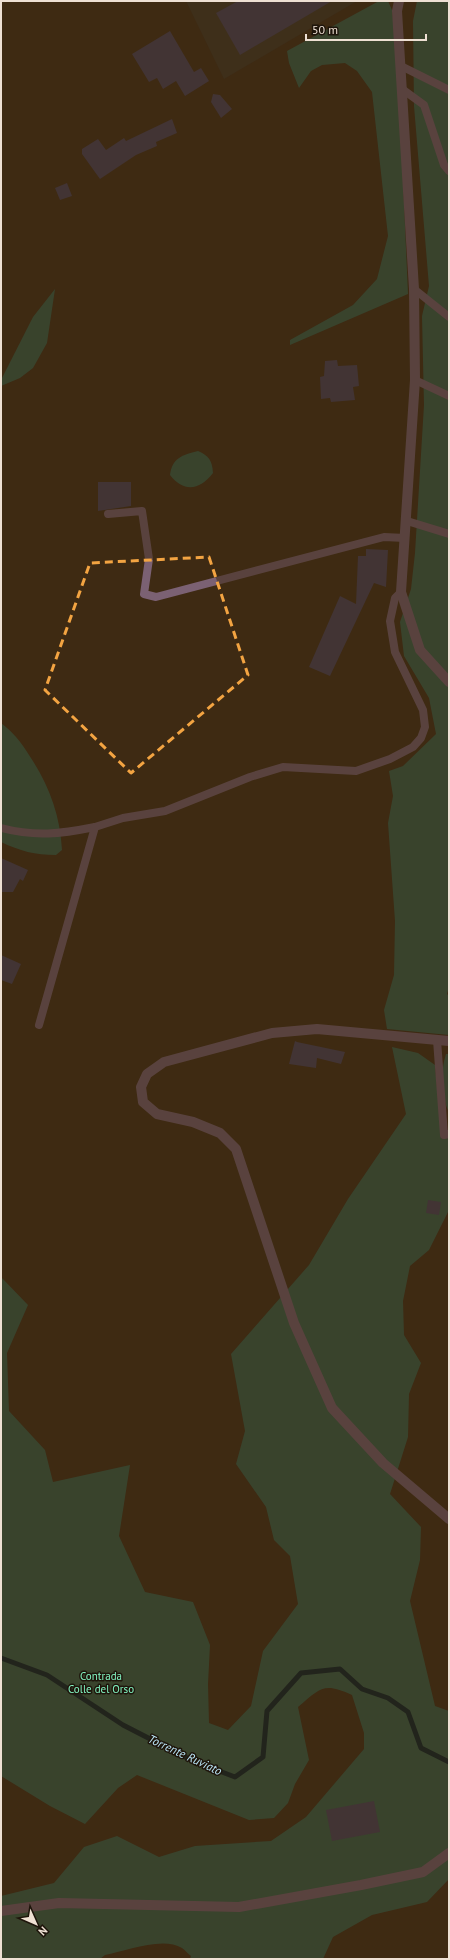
<svg xmlns="http://www.w3.org/2000/svg" width="450" height="1960" viewBox="0 0 450 1960" font-family="'PT Sans',sans-serif">
<style>
.industrial{fill:#3e3525}
.green{fill:#33624d}
.lines{fill:none;stroke-linecap:round;stroke-linejoin:round}
.stream{stroke:#021e28;stroke-width:5}
.building{fill:#47415d}
.service{stroke:#7b6173;stroke-width:8}
.minor{stroke:#7b6173;stroke-width:10}
.marked{fill:none;stroke:#f3a442;stroke-width:3;stroke-dasharray:8 5;stroke-linejoin:round}
.labels{text-anchor:middle;stroke-width:3;stroke-linejoin:round;paint-order:stroke}
.park-label{font-size:11px;fill:#82f4c1;stroke:#1e150b}
.water-label{font-size:12px;font-style:italic;fill:#bbe6f8;stroke:#1e150b}
</style>
<rect width="100%" height="100%" fill="#3e2a13"/>
<path class="industrial" d="M 186,1 L 357,1 L 224,79 Z"/>
<g class="green">
<path d="M 379,1 L 388,1 L 392,10 L 398,67 L 408,294 L 290,345 L 290,340 L 353,305 L 377,279 L 388,236 L 372,92 L 357,71 L 345,63 L 322,65 L 311,71 L 299,88 L 289,63 L 287,51 Z"/>
<path d="M 417,1 L 449,1 L 449,987 L 447,994 L 449,996 L 449,1035 L 387,1029 L 384,1010 L 394,975 L 395,921 L 388,823 L 393,796 L 389,771 L 403,766 L 436,734 L 429,698 L 404,656 L 400,622 L 411,589 L 415,553 L 424,405 L 422,316 L 429,286 L 414,106 L 413,21 Z"/>
<path d="M 55,289 L 47,343 L 33,368 L 20,378 L 1,386 L 1,380 L 33,317 Z"/>
<path d="M 198,451 C 209,456 212,460 213,473 C 200,490 184,493 170,475 C 172,458 182,455 198,451 Z"/>
<path d="M 1,723 C 13,732 21,742 29,755 C 49,785 60,814 62,850 L 56,855 C 35,855 20,851 1,842 Z"/>
<path d="M 392,1047 L 418,1053 L 435,1065 L 441,1133 L 449,1138 L 449,1210 L 429,1250 L 410,1266 L 403,1301 L 404,1335 L 421,1363 L 409,1394 L 408,1437 L 390,1494 L 421,1527 L 420,1560 L 410,1601 L 435,1706 L 449,1711 L 449,1879 L 427,1902 L 372,1915 L 333,1937 L 323,1959 L 190,1959 L 191,1956 C 188,1954 185,1950 182,1948 C 163,1936 125,1951 105,1955 L 100,1959 L 1,1959 L 1,1896 L 54,1883 L 84,1847 L 117,1836 L 159,1857 L 195,1846 L 271,1841 L 306,1817 L 364,1749 L 364,1733 L 352,1695 C 323,1682 321,1688 298,1707 L 309,1760 L 295,1784 L 288,1803 L 274,1818 L 249,1820 L 137,1775 L 118,1788 L 85,1824 L 50,1806 L 1,1776 L 1,1277 L 28,1305 L 7,1353 L 9,1411 L 45,1450 L 53,1482 L 130,1465 L 119,1536 L 145,1592 L 193,1602 L 210,1645 L 208,1684 L 209,1723 L 228,1730 L 251,1706 L 263,1651 L 298,1604 L 290,1556 L 274,1540 L 266,1507 L 236,1464 L 245,1431 L 231,1354 L 309,1265 L 348,1199 L 406,1114 Z"/>
<path d="M 446,1054 L 449,1054 L 449,1113 C 441,1096 440,1072 446,1054 Z"/>
</g>
<g class="lines">
<path class="stream" d="M 1,1658 L 47,1675 L 123,1725 L 193,1761 L 235,1777 L 263,1757 L 267,1711 L 301,1673 L 340,1669 L 362,1689 L 388,1698 L 408,1712 L 421,1748 L 449,1762"/>
</g>
<g class="building">
<path d="M 238,1 L 332,1 L 240,55 L 216,13 Z"/>
<path d="M 170,31 L 194,72 L 201,68 L 209,81 L 185,96 L 176,81 L 163,89 L 157,78 L 149,82 L 132,54 Z"/>
<path d="M 213,94 L 220,95 L 232,109 L 221,118 L 211,102 Z"/>
<path d="M 172,119 L 177,133 L 156,142 L 157,146 L 136,155 L 100,179 L 82,154 L 82,149 L 98,139 L 106,150 L 124,138 L 126,141 Z"/>
<path d="M 67,183 L 72,196 L 60,200 L 55,188 Z"/>
<path d="M 337,360 L 338,366 L 357,365 L 359,386 L 353,387 L 355,400 L 331,402 L 330,398 L 321,399 L 320,377 L 324,376 L 325,361 Z"/>
<path d="M 98,482 L 131,482 L 131,506 L 98,511 Z"/>
<path d="M 366,549 L 388,550 L 386,587 L 374,583 L 330,676 L 309,667 L 340,596 L 356,604 L 358,556 L 366,556 Z"/>
<path d="M 1,858 L 28,870 L 23,881 L 20,879 L 13,892 L 1,892 Z"/>
<path d="M 1,955 L 21,964 L 12,984 L 1,980 Z"/>
<path d="M 295,1041 L 297,1042 L 345,1052 L 341,1064 L 317,1058 L 316,1068 L 289,1064 Z"/>
<path d="M 428,1200 L 441,1202 L 439,1215 L 426,1213 Z"/>
<path d="M 374,1801 L 380,1832 L 332,1841 L 326,1810 Z"/>
</g>
<g class="lines">
<g class="service">
<path d="M 401,66 L 449,90"/>
<path d="M 402,89 L 424,105 L 444,165 L 449,171"/>
<path d="M 414,289 L 449,317"/>
<path d="M 415,380 L 449,396"/>
<path d="M 108,514 L 142,511 L 149,559 L 144,594 L 156,597 L 384,537 L 405,538"/>
<path d="M 407,521 L 449,534"/>
<path d="M 1,828 C 36,837 60,834 95,827"/>
<path d="M 39,1025 L 95,827 L 123,818 L 165,811 L 250,777 L 283,767 L 356,771 L 390,759 L 413,747 L 421,738 L 425,727 L 423,710 L 395,652 L 390,621 L 395,598 L 401,592"/>
<path d="M 437,1040 L 444,1135 L 449,1134"/>
</g>
<g class="minor">
<path d="M 399,1 L 397,11 L 414,289 L 415,380 L 401,592 L 420,650 L 449,682"/>
<path d="M 449,1041 L 317,1029 L 272,1033 L 164,1062 L 147,1074 L 141,1087 L 143,1102 L 157,1114 L 193,1122 L 220,1133 L 236,1149 L 294,1323 L 332,1408 L 383,1463 L 449,1519"/>
<path d="M 1,1911 L 59,1903 L 239,1907 L 361,1885 L 423,1872 L 449,1853"/>
</g>
</g>
<path d="M0 0H450V1960H0ZM 209,557 L 248,675 L 131,773 L 45,690 L 90,563 Z" fill="#3e2a13" fill-opacity=".55" fill-rule="evenodd"/>
<path class="marked" d="M 209,557 L 248,675 L 131,773 L 45,690 L 90,563 Z"/>
<g class="labels">
<g class="park-label">
<text x="101" y="1680">Contrada<tspan x="101" dy="13">Colle del Orso</tspan></text>
</g>
<g class="water-label">
<text transform="translate(185 1755) rotate(25)" y="4">Torrente Ruviato</text>
</g>
</g>
<rect width="450" height="1960" fill="none" stroke="#eee0d3" stroke-width="4"/>
<g transform="translate(36 1924) rotate(135)" stroke="#1e150b" stroke-width="3" paint-order="stroke">
<path d="M0-3L7 15L0 10L-7 15Z" fill="#eee0d3"/>
<text y="-6" font-size="11" font-weight="bold" text-anchor="middle" fill="#eee0d3">N</text>
</g>
<path d="M306 34v6h120v-6" fill="none" stroke="#eee0d3" stroke-width="2"/>
<text x="312" y="34" font-size="12" fill="#eee0d3" stroke="#1e150b" stroke-width="3" paint-order="stroke">50 m</text>
</svg>
